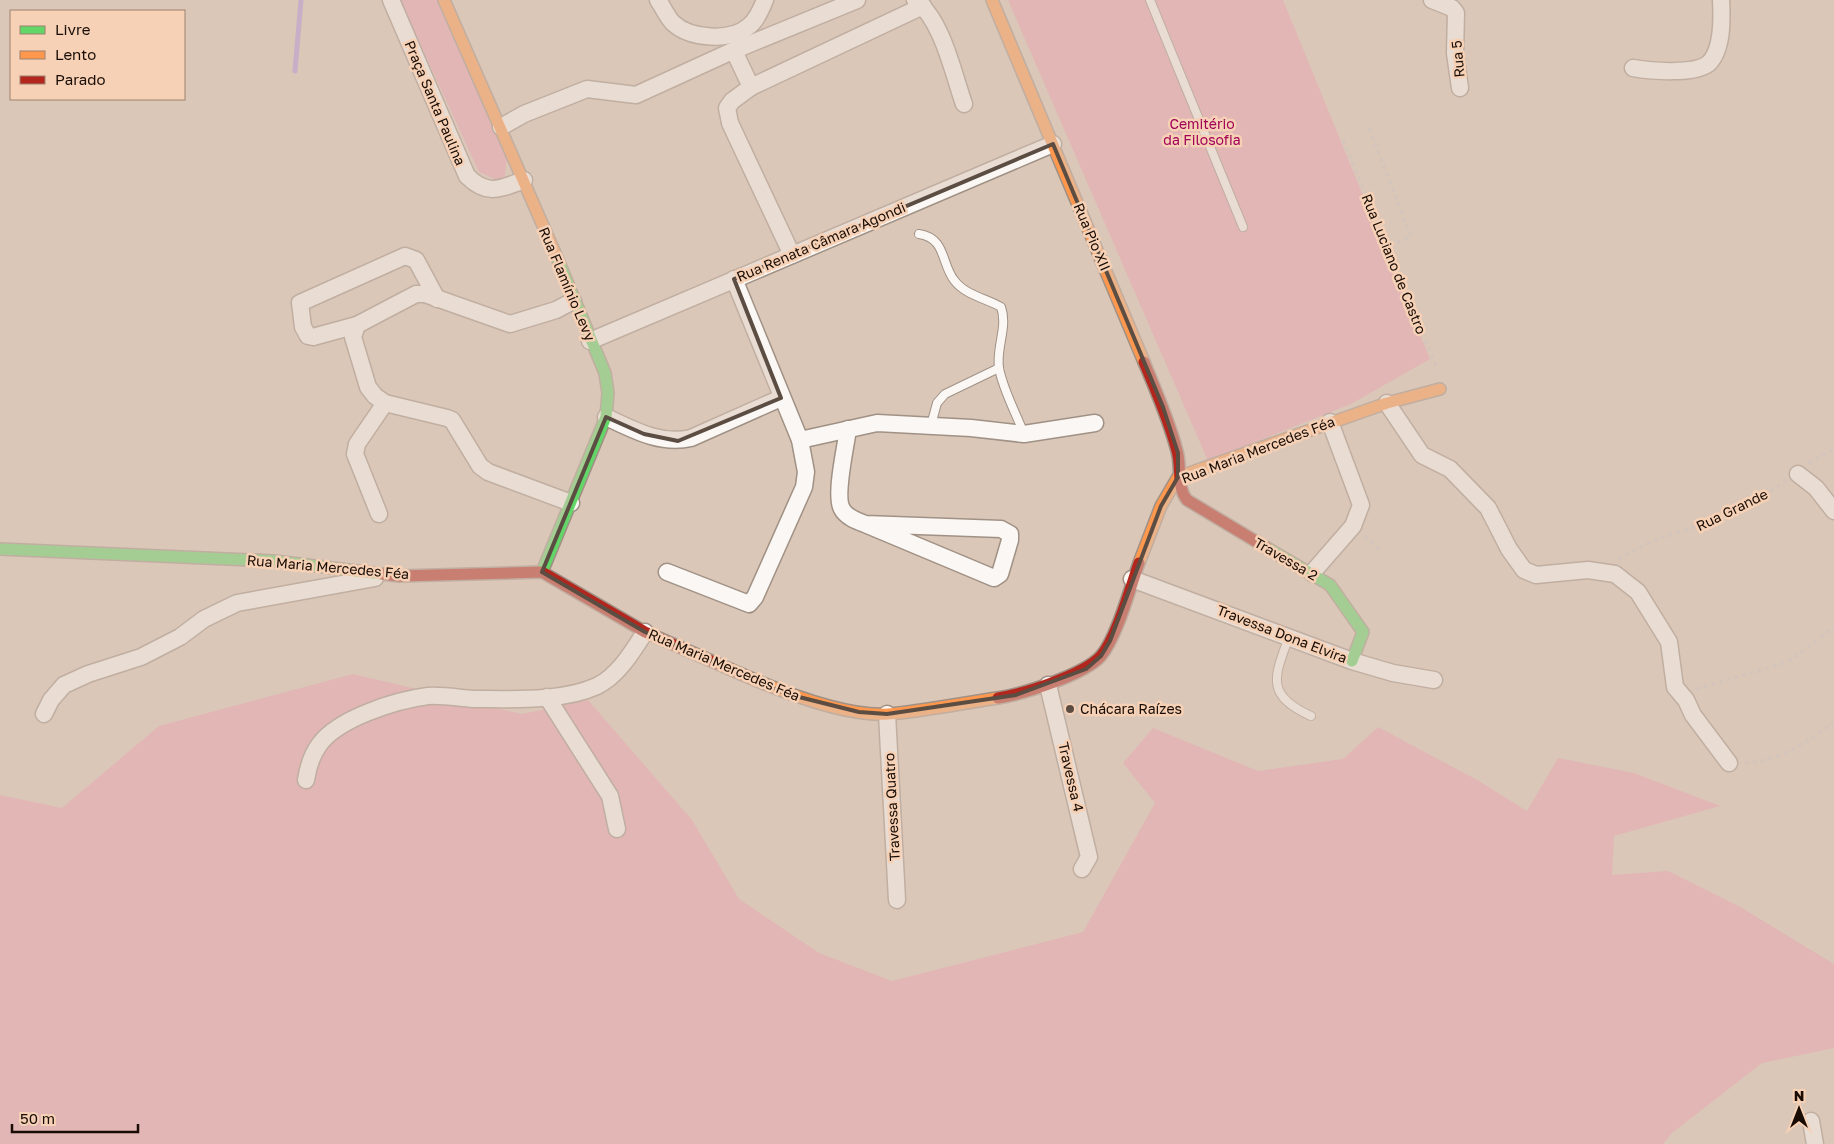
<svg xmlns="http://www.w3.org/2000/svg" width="1834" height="1144" viewBox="0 0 1834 1144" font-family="'Golos Text',sans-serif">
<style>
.green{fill:#e9a2b2}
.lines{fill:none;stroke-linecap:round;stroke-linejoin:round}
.stream{stroke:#b292d9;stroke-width:5}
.lane-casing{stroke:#a09185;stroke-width:10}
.street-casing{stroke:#a09185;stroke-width:19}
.fast-casing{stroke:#a09185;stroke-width:14}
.slow-casing{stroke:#a09185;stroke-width:14}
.jam-casing{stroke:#a09185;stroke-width:14}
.path{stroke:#cac4c0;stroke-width:3;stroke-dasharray:4 4;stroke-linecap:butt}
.lane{stroke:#faf7f4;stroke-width:8}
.street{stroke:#faf7f4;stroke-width:16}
.fast{stroke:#63d668;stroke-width:11}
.slow{stroke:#ff974d;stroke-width:11}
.jam{stroke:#b3261e;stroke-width:11}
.marked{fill:none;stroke:#5c4d43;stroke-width:4;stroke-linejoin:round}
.poi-dot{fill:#5c4d43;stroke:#f6d1b6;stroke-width:2}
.labels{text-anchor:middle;stroke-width:5;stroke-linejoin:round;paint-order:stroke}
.street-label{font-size:14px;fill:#180c04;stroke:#f6d1b6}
.park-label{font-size:14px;fill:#a00057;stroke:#f6d1b6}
.poi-label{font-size:14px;fill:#180c04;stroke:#f6d1b6;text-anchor:start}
</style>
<rect width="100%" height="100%" fill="#dbc7b8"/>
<g class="green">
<path d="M 400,0 L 442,0 L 507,157 L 504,183 L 479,172 Z"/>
<path d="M 1008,0 L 1283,0 L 1430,359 L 1351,404 L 1208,461 Z"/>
<path d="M 353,674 L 522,714 L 588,700 L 692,820 L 739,899 L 819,953 L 892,981 L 1083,932 L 1155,803 L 1123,763 L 1153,728 L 1258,771 L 1343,759 L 1378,727 L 1479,781 L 1527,811 L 1558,758 L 1634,773 L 1720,806 L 1614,836 L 1612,875 L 1668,871 L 1742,908 L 1834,964 L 1834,1048 L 1762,1063 L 1672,1133 L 1663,1144 L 0,1144 L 0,795 L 62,808 L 159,726 Z"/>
</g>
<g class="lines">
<path class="stream" d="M 295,71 L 301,0"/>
<defs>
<g id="lane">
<path d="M 1150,0 L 1243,227"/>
<path d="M 919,234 C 946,238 941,263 954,280 C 965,295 985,298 1001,307 C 1008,327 996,347 999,368 C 1003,390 1016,413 1024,434"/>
<path d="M 931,425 L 937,403 L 945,394 L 999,368"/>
<path d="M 1289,637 C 1274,677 1265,695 1311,716"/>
</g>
<g id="street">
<path d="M 391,0 L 467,176 C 487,196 500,189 524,180"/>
<path d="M 658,0 C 663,7 667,17 673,23 C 690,39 731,42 749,26 C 757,20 761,9 765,0"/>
<path d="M 915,0 C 942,19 953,73 964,104"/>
<path d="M 1432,0 L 1452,8 L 1456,13 L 1455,53 L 1460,88"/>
<path d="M 734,51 L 751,87 L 923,6"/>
<path d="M 1633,68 C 1650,71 1696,75 1709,63 C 1723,49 1722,18 1721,0"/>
<path d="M 751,87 L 732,101 L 727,108 L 730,123 L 792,255"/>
<path d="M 501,127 L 524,114 L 587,89 L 636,95 L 730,52 L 857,0"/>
<path d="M 357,325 L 313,337 L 308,336 L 303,327 L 300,303 L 405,256 L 416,260 L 437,299"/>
<path d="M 590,341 L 1053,144"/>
<path d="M 1387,403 L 1422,455 L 1450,469 L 1488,508 L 1509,549 L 1524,570 L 1536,575 L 1588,570 L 1615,574 L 1638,592 L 1669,642 L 1675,687 L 1686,700 L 1693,715 L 1729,763"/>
<path d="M 606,417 C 634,430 660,445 691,438 L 781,398"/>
<path d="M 848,429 C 846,446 834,496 842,509 C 846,517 857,521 865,524 L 1001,529 L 1010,534 L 1010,540 L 1000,574 L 994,578 L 865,524"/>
<path d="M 800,440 L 877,423 L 971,428 L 1024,434 L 1095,423"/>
<path d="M 1798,474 L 1816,488 L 1834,511"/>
<path d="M 571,503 L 488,472 L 480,466 L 452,420 L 447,418 L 385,403 L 375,396 L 368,387 L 353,337 L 357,325 L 416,294 L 425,294 L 510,324 L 556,310 L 573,301"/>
<path d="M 379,514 L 355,454 L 357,444 L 385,403"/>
<path d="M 667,572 L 749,604 L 755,597 L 804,487 L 806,472 L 800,440 L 734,279"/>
<path d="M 1312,573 L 1353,526 L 1361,505 L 1330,422"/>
<path d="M 1132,579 L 1352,661 L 1393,673 L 1434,680"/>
<path d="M 1048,685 L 1089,857 L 1082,869"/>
<path d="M 547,697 L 610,796 L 617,829"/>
<path d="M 44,714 L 51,700 L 64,685 L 88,674 L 141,657 L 180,637 L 204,619 L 237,603 L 375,578"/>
<path d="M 887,714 L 897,900"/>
<path d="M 306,780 C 308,767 311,756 319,745 C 338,718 397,700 428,696 C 443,695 459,698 473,699 C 511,699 562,702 597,686 C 618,676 633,651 645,632"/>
<path d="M 1811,1121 L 1815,1144"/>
</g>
<g id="fast">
<path d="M 1267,548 L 1330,585 L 1363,632 L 1352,661"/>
<path d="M 0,549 L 274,561 L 382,574"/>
<path d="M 542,572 L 606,417 L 608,393 L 605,373 L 555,253"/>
</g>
<g id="slow">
<path d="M 444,0 L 555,253"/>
<path d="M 992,0 L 1144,362"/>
<path d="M 1139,563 L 1161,506 L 1178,477 L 1387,403 L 1440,389"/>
<path d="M 741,674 C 780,691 845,717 888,714 C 925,711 962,703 998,698"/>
</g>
<g id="jam">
<path d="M 1144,362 C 1156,391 1169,420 1177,451 C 1182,468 1176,486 1187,500 L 1267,548"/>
<path d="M 382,574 L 399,576 L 542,572 L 645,632 L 741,674"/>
<path d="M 998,698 C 1023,694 1084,675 1101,656 C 1117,637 1130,588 1139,563"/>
</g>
</defs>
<use href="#lane" class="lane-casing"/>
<use href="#street" class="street-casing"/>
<use href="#fast" class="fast-casing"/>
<use href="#slow" class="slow-casing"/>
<use href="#jam" class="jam-casing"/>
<g class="path">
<path d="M 1369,128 L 1411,237 L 1388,246"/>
<path d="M 1343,140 L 1438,371"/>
<path d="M 1808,463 L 1834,449"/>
<path d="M 1364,536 L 1382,551"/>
<path d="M 1618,559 L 1652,541 L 1722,518 L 1746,503 L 1766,495 L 1786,480"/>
<path d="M 1696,689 L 1788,662 L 1834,627"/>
<path d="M 1745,763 C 1776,762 1811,741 1834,722"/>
</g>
<use href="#lane" class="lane"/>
<use href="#street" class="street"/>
<use href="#fast" class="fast"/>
<use href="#slow" class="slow"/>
<use href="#jam" class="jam"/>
</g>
<path d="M0 0H1834V1144H0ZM 1053,144 L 1163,407 L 1178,453 L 1178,477 L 1161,506 L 1110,641 L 1101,656 L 1086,669 L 1016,695 L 887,714 L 859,712 L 787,694 L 645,632 L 542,572 L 606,417 L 644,434 L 678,441 L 781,398 L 734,279 Z" fill="#dbc7b8" fill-opacity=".55" fill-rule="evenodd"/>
<path class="marked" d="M 1053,144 L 1163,407 L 1178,453 L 1178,477 L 1161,506 L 1110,641 L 1101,656 L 1086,669 L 1016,695 L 887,714 L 859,712 L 787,694 L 645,632 L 542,572 L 606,417 L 644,434 L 678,441 L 781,398 L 734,279 Z"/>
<circle class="poi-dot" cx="1070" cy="709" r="5"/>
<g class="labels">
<g class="street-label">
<text transform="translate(1458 59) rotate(-95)" y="5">Rua 5</text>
<text transform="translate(435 103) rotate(67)" y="5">Praça Santa Paulina</text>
<text transform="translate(1092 237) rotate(67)" y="5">Rua Pio XII</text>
<text transform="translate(821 242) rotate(-23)" y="5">Rua Renata Câmara Agondi</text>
<text transform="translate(1394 264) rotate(68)" y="5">Rua Luciano de Castro</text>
<text transform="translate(567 284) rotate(67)" y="5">Rua Flamínio Levy</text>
<text transform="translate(1258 450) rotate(-21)" y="5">Rua Maria Mercedes Féa</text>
<text transform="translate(1732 510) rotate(-26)" y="5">Rua Grande</text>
<text transform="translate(1286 559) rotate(30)" y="5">Travessa 2</text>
<text transform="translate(328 567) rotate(5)" y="5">Rua Maria Mercedes Féa</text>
<text transform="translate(1282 634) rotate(21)" y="5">Travessa Dona Elvira</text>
<text transform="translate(724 665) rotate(23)" y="5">Rua Maria Mercedes Féa</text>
<text transform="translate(1071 777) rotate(77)" y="5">Travessa 4</text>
<text transform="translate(892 807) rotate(-93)" y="5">Travessa Quatro</text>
</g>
<g class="park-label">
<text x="1202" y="129">Cemitério<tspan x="1202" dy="16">da Filosofia</tspan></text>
</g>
<g class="poi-label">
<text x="1080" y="714">Chácara Raízes</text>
</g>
</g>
<rect x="10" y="10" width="175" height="90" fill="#f6d1b6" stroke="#9d826f"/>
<rect x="20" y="26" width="25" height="8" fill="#63d668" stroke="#9d826f"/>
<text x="55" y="35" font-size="15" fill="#180c04">Livre</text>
<rect x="20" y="51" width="25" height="8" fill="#ff974d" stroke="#9d826f"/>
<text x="55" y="60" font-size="15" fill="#180c04">Lento</text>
<rect x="20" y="76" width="25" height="8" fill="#b3261e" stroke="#9d826f"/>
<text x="55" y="85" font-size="15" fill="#180c04">Parado</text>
<g transform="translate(1799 1109)" stroke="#f6d1b6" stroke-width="4" paint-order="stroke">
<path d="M0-4L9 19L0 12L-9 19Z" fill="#180c04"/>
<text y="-8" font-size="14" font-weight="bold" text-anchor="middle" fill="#180c04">N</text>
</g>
<path d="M12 1124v8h126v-8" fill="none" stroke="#180c04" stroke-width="2.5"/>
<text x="20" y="1124" font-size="15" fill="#180c04" stroke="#f6d1b6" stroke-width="4" paint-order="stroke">50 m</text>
</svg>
